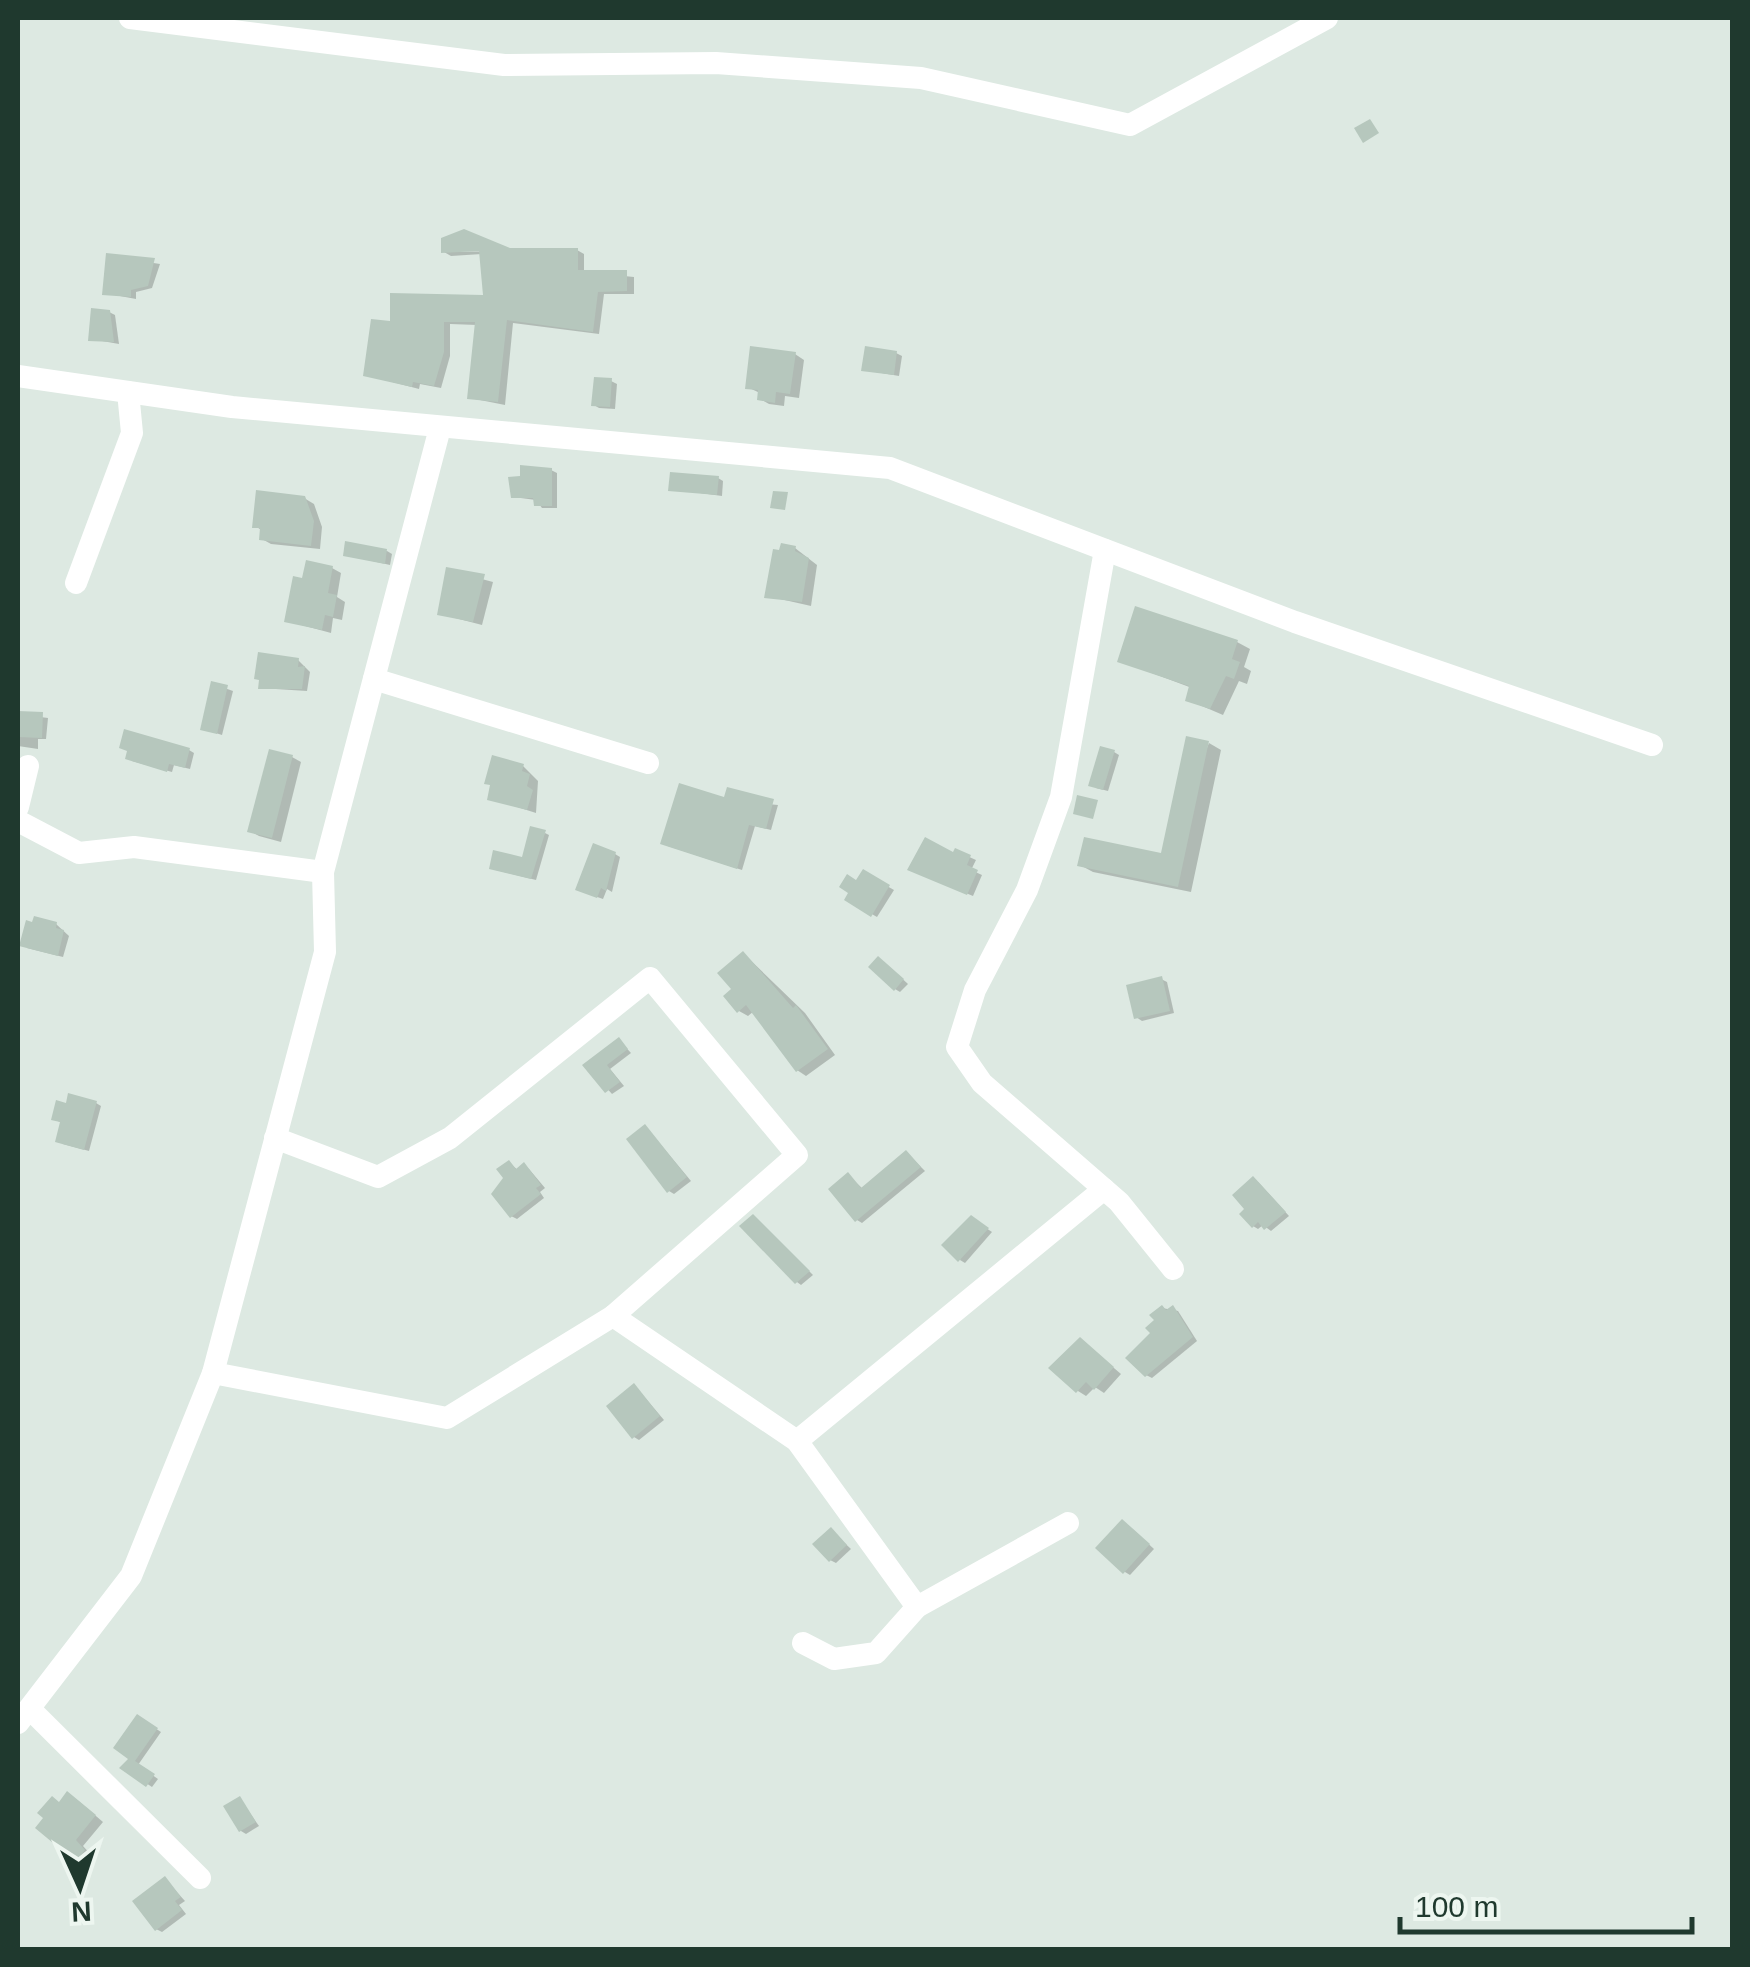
<svg xmlns="http://www.w3.org/2000/svg" width="1750" height="1967" viewBox="0 0 1750 1967" font-family="Arial,sans-serif">
<style>
.shadow{fill:#0003}
.building{fill:#b6c7bd}
.lines{fill:none;stroke-linecap:round;stroke-linejoin:round}
.minor{stroke:#fff;stroke-width:22}
</style>
<rect width="100%" height="100%" fill="#dde9e2"/>
<g class="shadow">
<path d="M 577,250 L 584,254 L 584,272 L 634,277 L 634,294 L 604,294 L 599,334 L 513,323 L 505,405 L 470,398 L 477,325 L 450,324 L 450,356 L 441,388 L 420,384 L 419,389 L 366,375 L 392,324 L 486,297 L 482,254 L 451,256 L 444,252 Z"/>
<path d="M 109,256 L 160,264 L 152,288 L 136,292 L 136,299 L 104,293 Z"/>
<path d="M 109,312 L 115,315 L 119,344 L 91,339 Z"/>
<path d="M 896,353 L 902,356 L 899,376 L 864,370 Z"/>
<path d="M 795,354 L 804,360 L 799,398 L 785,396 L 784,406 L 769,404 L 760,399 L 760,393 L 747,387 Z"/>
<path d="M 611,381 L 617,384 L 615,409 L 599,408 L 594,405 Z"/>
<path d="M 551,470 L 557,473 L 557,508 L 542,508 L 536,500 L 513,497 Z"/>
<path d="M 718,478 L 723,481 L 722,496 L 671,489 Z"/>
<path d="M 304,498 L 314,504 L 322,527 L 320,549 L 271,544 L 262,539 L 263,531 L 255,526 Z"/>
<path d="M 795,548 L 817,565 L 811,606 L 767,596 Z"/>
<path d="M 387,551 L 392,554 L 390,565 L 346,555 Z"/>
<path d="M 332,568 L 341,573 L 337,597 L 345,602 L 342,620 L 333,618 L 331,633 L 287,621 L 304,581 Z"/>
<path d="M 448,570 L 493,582 L 482,625 L 440,614 Z"/>
<path d="M 1237,642 L 1250,649 L 1244,667 L 1251,671 L 1247,684 L 1239,681 L 1223,715 L 1188,700 L 1192,688 L 1120,661 Z"/>
<path d="M 298,660 L 310,672 L 307,691 L 260,688 Z"/>
<path d="M 213,684 L 233,691 L 222,735 L 203,729 Z"/>
<path d="M 18,714 L 48,718 L 46,739 L 38,739 L 38,749 L 18,746 Z"/>
<path d="M 1209,743 L 1221,750 L 1191,892 L 1093,872 L 1080,865 L 1162,856 Z"/>
<path d="M 189,750 L 194,753 L 190,769 L 174,765 L 172,772 L 132,761 Z"/>
<path d="M 1114,752 L 1119,755 L 1108,791 L 1096,788 Z"/>
<path d="M 292,757 L 301,762 L 281,842 L 259,836 L 250,831 Z"/>
<path d="M 523,766 L 538,781 L 536,813 L 489,798 Z"/>
<path d="M 726,800 L 778,805 L 771,830 L 755,826 L 742,870 L 668,846 Z"/>
<path d="M 545,833 L 549,835 L 536,880 L 496,870 L 524,860 Z"/>
<path d="M 956,851 L 976,860 L 971,870 L 982,875 L 973,896 L 915,872 Z"/>
<path d="M 615,854 L 620,857 L 612,892 L 607,889 L 603,899 L 583,892 Z"/>
<path d="M 864,873 L 894,890 L 877,917 L 847,900 Z"/>
<path d="M 56,924 L 69,936 L 63,957 L 27,948 Z"/>
<path d="M 744,954 L 805,1013 L 835,1055 L 806,1076 L 797,1070 L 754,1011 L 748,1016 L 739,1011 L 735,989 Z"/>
<path d="M 884,962 L 908,984 L 900,992 L 895,989 Z"/>
<path d="M 1161,979 L 1167,982 L 1174,1013 L 1142,1021 L 1136,1017 Z"/>
<path d="M 619,1040 L 631,1053 L 610,1069 L 624,1086 L 612,1094 L 586,1065 Z"/>
<path d="M 96,1103 L 101,1106 L 89,1151 L 63,1144 L 62,1123 L 54,1119 Z"/>
<path d="M 646,1127 L 691,1181 L 674,1194 L 669,1191 Z"/>
<path d="M 907,1153 L 925,1171 L 862,1223 L 857,1220 L 848,1175 L 863,1189 Z"/>
<path d="M 509,1163 L 518,1170 L 524,1166 L 529,1169 L 545,1188 L 540,1192 L 544,1198 L 517,1219 L 511,1216 Z"/>
<path d="M 1258,1182 L 1289,1216 L 1271,1231 L 1263,1225 L 1258,1229 L 1253,1226 Z"/>
<path d="M 971,1218 L 992,1232 L 965,1263 L 960,1260 Z"/>
<path d="M 758,1220 L 813,1275 L 801,1285 L 797,1282 Z"/>
<path d="M 1162,1308 L 1178,1311 L 1197,1341 L 1152,1378 L 1146,1375 Z"/>
<path d="M 1081,1340 L 1121,1374 L 1104,1393 L 1095,1387 L 1086,1396 L 1078,1391 Z"/>
<path d="M 635,1386 L 664,1420 L 639,1440 L 634,1437 Z"/>
<path d="M 1128,1525 L 1154,1549 L 1130,1575 L 1125,1572 Z"/>
<path d="M 831,1530 L 851,1549 L 836,1563 L 830,1560 Z"/>
<path d="M 138,1717 L 161,1732 L 138,1765 L 158,1779 L 152,1787 L 122,1767 L 132,1758 Z"/>
<path d="M 76,1799 L 103,1822 L 83,1846 L 92,1856 L 86,1864 L 78,1860 L 60,1804 Z"/>
<path d="M 240,1799 L 259,1826 L 246,1834 L 241,1831 Z"/>
<path d="M 165,1879 L 185,1901 L 179,1905 L 186,1914 L 162,1932 L 156,1929 Z"/>
</g>
<g class="building">
<path d="M 1370,119 L 1379,133 L 1363,143 L 1354,128 Z"/>
<path d="M 464,229 L 510,248 L 578,248 L 578,270 L 627,270 L 627,291 L 598,292 L 593,332 L 507,320 L 498,402 L 467,399 L 475,322 L 444,322 L 444,352 L 434,386 L 413,382 L 412,387 L 363,376 L 371,319 L 390,321 L 390,293 L 483,295 L 479,251 L 441,253 L 441,238 Z"/>
<path d="M 106,253 L 155,258 L 148,286 L 131,290 L 131,297 L 102,295 Z"/>
<path d="M 91,308 L 110,310 L 114,342 L 88,341 Z"/>
<path d="M 750,346 L 796,352 L 790,394 L 776,392 L 775,403 L 757,400 L 758,390 L 745,389 Z"/>
<path d="M 865,346 L 897,351 L 894,375 L 861,371 Z"/>
<path d="M 594,377 L 612,378 L 610,407 L 591,406 Z"/>
<path d="M 520,465 L 552,468 L 552,506 L 534,506 L 533,498 L 511,498 L 508,477 L 520,476 Z"/>
<path d="M 670,472 L 719,476 L 717,495 L 668,491 Z"/>
<path d="M 256,490 L 305,496 L 314,521 L 311,546 L 259,540 L 260,528 L 252,528 Z"/>
<path d="M 773,491 L 788,492 L 785,510 L 770,508 Z"/>
<path d="M 345,541 L 387,549 L 385,564 L 343,556 Z"/>
<path d="M 781,543 L 796,546 L 795,551 L 809,558 L 802,602 L 764,598 L 773,549 L 779,550 Z"/>
<path d="M 306,560 L 333,566 L 328,593 L 337,595 L 333,617 L 325,615 L 322,630 L 284,622 L 293,576 L 302,578 Z"/>
<path d="M 446,567 L 485,574 L 473,622 L 437,615 Z"/>
<path d="M 1135,606 L 1238,640 L 1232,659 L 1240,662 L 1234,679 L 1226,676 L 1210,709 L 1185,701 L 1189,686 L 1117,662 Z"/>
<path d="M 258,652 L 299,658 L 298,667 L 305,666 L 302,689 L 258,689 L 259,680 L 254,679 Z"/>
<path d="M 211,681 L 228,685 L 217,734 L 200,730 Z"/>
<path d="M 18,711 L 43,712 L 42,738 L 18,737 Z"/>
<path d="M 124,729 L 190,748 L 185,768 L 169,764 L 167,772 L 125,759 L 127,751 L 119,748 Z"/>
<path d="M 1186,736 L 1209,741 L 1178,887 L 1077,866 L 1084,837 L 1161,853 Z"/>
<path d="M 1100,746 L 1115,750 L 1103,790 L 1088,786 Z"/>
<path d="M 269,749 L 293,755 L 272,838 L 247,832 Z"/>
<path d="M 492,755 L 524,764 L 522,771 L 530,774 L 527,786 L 533,790 L 527,810 L 487,800 L 490,785 L 484,784 Z"/>
<path d="M 679,783 L 724,797 L 727,787 L 774,799 L 766,829 L 749,825 L 737,869 L 660,844 Z"/>
<path d="M 1077,795 L 1098,800 L 1093,819 L 1073,814 Z"/>
<path d="M 530,826 L 546,830 L 531,879 L 489,869 L 493,850 L 522,857 Z"/>
<path d="M 925,837 L 953,852 L 955,848 L 971,855 L 967,865 L 978,870 L 967,895 L 907,870 Z"/>
<path d="M 593,843 L 616,852 L 606,891 L 601,888 L 597,898 L 575,890 Z"/>
<path d="M 863,869 L 890,885 L 871,917 L 844,900 L 848,893 L 839,887 L 847,874 L 856,880 Z"/>
<path d="M 34,916 L 57,922 L 56,928 L 64,930 L 58,956 L 19,946 L 26,920 L 32,922 Z"/>
<path d="M 743,951 L 793,1008 L 796,1005 L 828,1049 L 796,1072 L 746,1005 L 737,1013 L 723,996 L 731,989 L 717,973 Z"/>
<path d="M 878,956 L 904,979 L 894,991 L 868,967 Z"/>
<path d="M 1162,976 L 1170,1011 L 1134,1019 L 1126,985 Z"/>
<path d="M 619,1037 L 628,1049 L 607,1065 L 620,1082 L 605,1093 L 582,1065 Z"/>
<path d="M 68,1093 L 97,1101 L 84,1150 L 55,1142 L 60,1122 L 51,1120 L 56,1100 L 66,1103 Z"/>
<path d="M 645,1124 L 687,1177 L 667,1193 L 626,1139 Z"/>
<path d="M 906,1150 L 921,1167 L 855,1222 L 828,1189 L 848,1172 L 861,1188 Z"/>
<path d="M 509,1160 L 516,1169 L 524,1162 L 541,1185 L 536,1188 L 541,1194 L 510,1218 L 491,1194 L 503,1178 L 496,1169 Z"/>
<path d="M 1253,1176 L 1286,1212 L 1264,1230 L 1258,1222 L 1252,1228 L 1239,1214 L 1244,1209 L 1232,1195 Z"/>
<path d="M 753,1214 L 810,1271 L 795,1284 L 739,1226 Z"/>
<path d="M 971,1215 L 989,1228 L 958,1262 L 941,1245 Z"/>
<path d="M 1162,1305 L 1166,1310 L 1173,1305 L 1193,1337 L 1145,1377 L 1125,1358 L 1150,1333 L 1145,1328 L 1154,1320 L 1149,1315 Z"/>
<path d="M 1080,1337 L 1114,1367 L 1094,1390 L 1086,1382 L 1076,1393 L 1048,1368 Z"/>
<path d="M 634,1383 L 660,1416 L 632,1439 L 606,1406 Z"/>
<path d="M 1122,1519 L 1150,1544 L 1123,1574 L 1095,1548 Z"/>
<path d="M 831,1527 L 847,1545 L 829,1562 L 812,1544 Z"/>
<path d="M 137,1714 L 158,1728 L 135,1761 L 155,1774 L 146,1787 L 119,1768 L 128,1759 L 113,1748 Z"/>
<path d="M 67,1791 L 96,1815 L 76,1840 L 85,1850 L 76,1862 L 35,1828 L 43,1818 L 37,1813 L 52,1796 L 59,1802 Z"/>
<path d="M 240,1796 L 256,1822 L 239,1832 L 223,1806 Z"/>
<path d="M 165,1876 L 181,1897 L 175,1901 L 182,1910 L 155,1931 L 132,1901 Z"/>
</g>
<g class="lines">
<g class="minor">
<path d="M 130,18 L 504,65 L 716,63 L 921,78 L 1130,125 L 1327,18"/>
<path d="M 18,376 L 232,407 L 890,468 L 1295,622 L 1652,745"/>
<path d="M 1105,550 L 1061,797 L 1027,890 L 975,990 L 957,1047 L 982,1083 L 1119,1202 L 1173,1269"/>
<path d="M 76,583 L 132,433 L 128,392"/>
<path d="M 374,679 L 648,763"/>
<path d="M 18,807 L 28,766"/>
<path d="M 18,821 L 79,853 L 134,847 L 323,872"/>
<path d="M 613,1316 L 797,1441 L 917,1607"/>
<path d="M 213,1373 L 447,1418 L 613,1316 L 797,1155 L 650,978 L 450,1138 L 378,1177 L 275,1138"/>
<path d="M 797,1441 L 1104,1189"/>
<path d="M 803,1643 L 834,1659 L 876,1653 L 917,1607 L 1068,1523"/>
<path d="M 30,1709 L 200,1878"/>
<path d="M 18,1723 L 131,1576 L 213,1373 L 325,952 L 323,872 L 440,428"/>
</g>
</g>
<rect width="1750" height="1967" fill="none" stroke="#1f392e" stroke-width="40"/>
<g transform="translate(80 1887) rotate(177)" stroke="#edf6f0" stroke-width="8" paint-order="stroke">
<path d="M0-8L18 38L0 25L-18 38Z" fill="#1f392e"/>
<text y="-15" font-size="28" font-weight="bold" text-anchor="middle" fill="#1f392e">N</text>
</g>
<path d="M1400 1917v15h292v-15" fill="none" stroke="#1f392e" stroke-width="5"/>
<text x="1415" y="1917" font-size="30" fill="#1f392e" stroke="#edf6f0" stroke-width="8" paint-order="stroke">100 m</text>
</svg>
